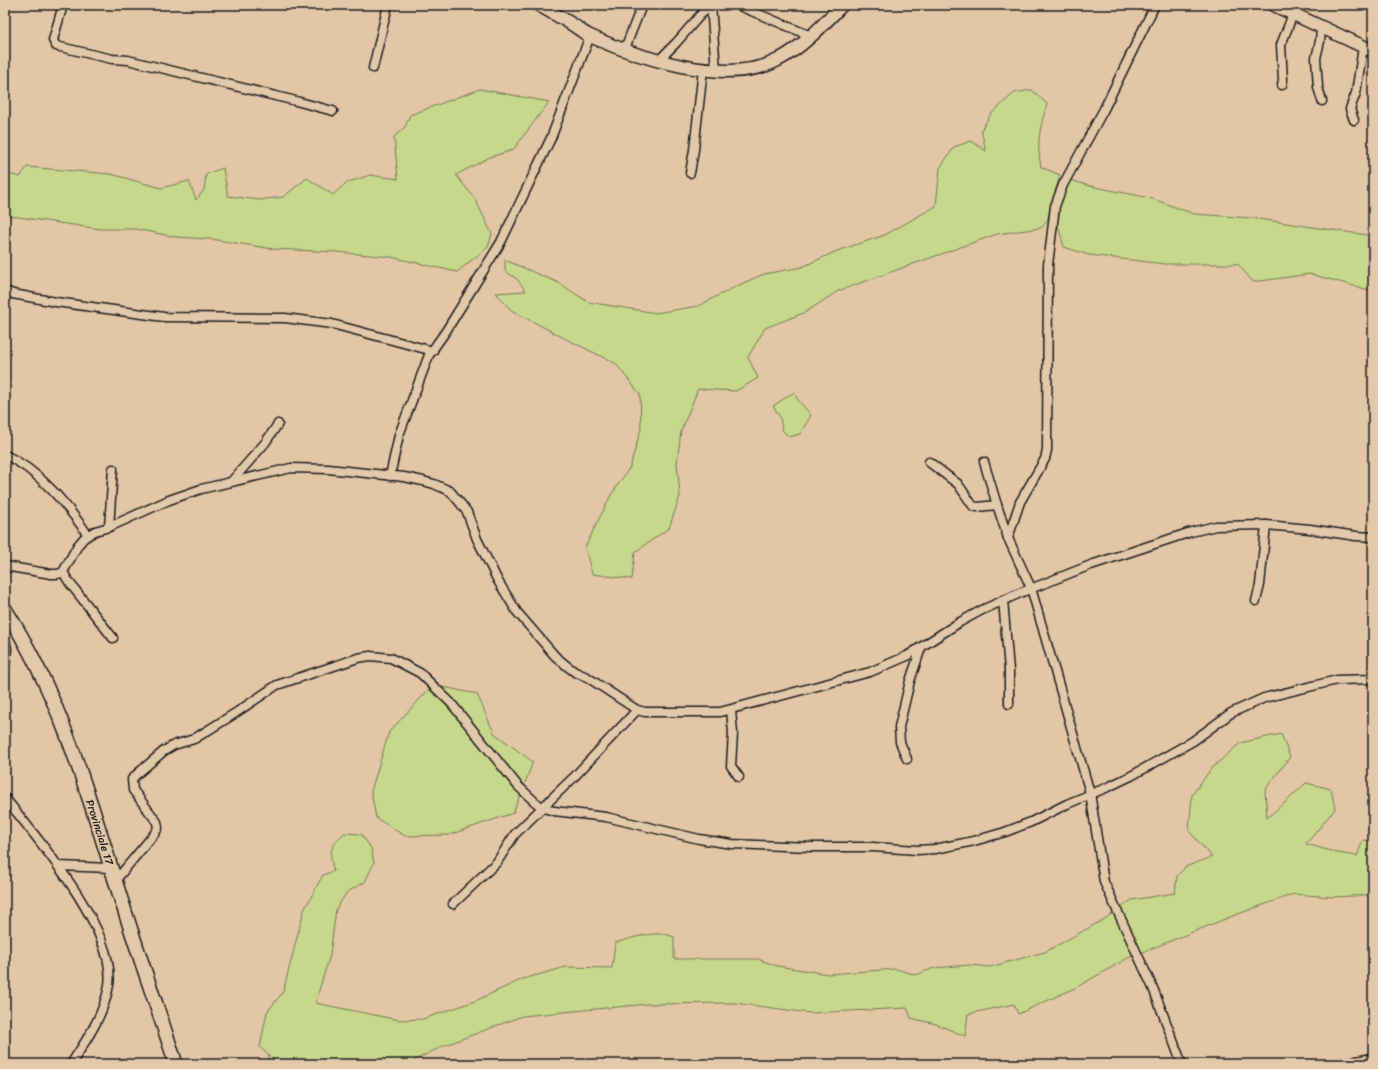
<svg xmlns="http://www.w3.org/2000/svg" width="1378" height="1069" viewBox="0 0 1378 1069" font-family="Sriracha,sans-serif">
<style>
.green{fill:#c7d88c;stroke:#727a54}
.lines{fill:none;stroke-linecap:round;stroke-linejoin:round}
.street-casing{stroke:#1c1c1c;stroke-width:11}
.secondary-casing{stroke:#1c1c1c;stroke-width:15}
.primary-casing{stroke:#1c1c1c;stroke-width:16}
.street{stroke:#e2c9aa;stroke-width:8}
.secondary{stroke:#e2c9aa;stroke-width:12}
.primary{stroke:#e2c9aa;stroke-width:13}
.labels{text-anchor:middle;stroke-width:3;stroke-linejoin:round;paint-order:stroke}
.street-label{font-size:11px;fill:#1c1c1c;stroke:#e2c9aa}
</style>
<rect width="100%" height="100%" fill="#e3c6a6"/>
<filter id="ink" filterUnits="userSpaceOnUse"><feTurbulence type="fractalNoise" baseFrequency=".025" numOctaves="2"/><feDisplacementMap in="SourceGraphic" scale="8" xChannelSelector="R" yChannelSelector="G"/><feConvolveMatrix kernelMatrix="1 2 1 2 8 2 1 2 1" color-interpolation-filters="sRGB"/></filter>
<g filter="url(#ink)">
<g class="green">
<path d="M 480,89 L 549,102 L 513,150 L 490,157 L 456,175 L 475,199 L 492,234 L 488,247 L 457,272 L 391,257 L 337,252 L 273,249 L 211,239 L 176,237 L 136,229 L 100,229 L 5,215 L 5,173 L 20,177 L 27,167 L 111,174 L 161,188 L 189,181 L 196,200 L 204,190 L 206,174 L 223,168 L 228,196 L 259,200 L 283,197 L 307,178 L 333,195 L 346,183 L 370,175 L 398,179 L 394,137 L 405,127 L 410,115 Z"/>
<path d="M 1032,90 L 1047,104 C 1040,128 1036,142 1041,167 L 1060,175 L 1047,221 L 1041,228 L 997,234 L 838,291 L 806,312 L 765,328 L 748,357 L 758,378 L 736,391 L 698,389 L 681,431 L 677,463 L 680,496 L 669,528 L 635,552 L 632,579 L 592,574 L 585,547 L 611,495 L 630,467 L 641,429 L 640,394 L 615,363 L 564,338 L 511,310 L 496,293 L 526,291 L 517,279 L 505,271 L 505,260 L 559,283 L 588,302 L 656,313 L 698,306 L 741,284 L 764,274 L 802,267 L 837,251 L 885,235 L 936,206 L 940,168 L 954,147 L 971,141 L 986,151 L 981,130 L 991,114 L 1014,93 Z"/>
<path d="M 1070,180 L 1090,186 L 1150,198 L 1194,214 L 1252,218 L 1373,236 L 1373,291 L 1310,274 L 1253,282 L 1238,264 L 1165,264 L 1089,255 L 1064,247 L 1058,225 L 1060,203 Z"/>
<path d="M 794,392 L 798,400 L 811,415 L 800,434 L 789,437 L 782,430 L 780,417 L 773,406 Z"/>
<path d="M 433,685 L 477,694 L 494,733 L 533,762 L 513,813 L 449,835 L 405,836 L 376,818 L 371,791 L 389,732 Z"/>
<path d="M 1281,734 L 1290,757 L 1265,790 L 1267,818 L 1290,798 L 1306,783 L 1331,789 L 1335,809 L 1306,844 L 1338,853 L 1357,856 L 1363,840 L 1373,841 L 1373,895 L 1332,897 L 1294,894 L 1235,915 L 1128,958 L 1077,987 L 1018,1014 L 1014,1004 L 968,1014 L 965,1036 L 936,1024 L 911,1018 L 907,1008 L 810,1013 L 735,1003 L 648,1004 L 522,1016 L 443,1046 L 415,1060 L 413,1064 L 268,1064 L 269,1056 L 260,1047 L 267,1012 L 283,992 L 304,910 L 323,875 L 334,871 C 328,851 330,847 344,833 L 361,834 L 371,848 L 374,863 L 365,882 L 347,892 L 336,909 L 330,955 L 315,1003 L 399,1020 L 423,1019 L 475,1001 L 523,979 L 566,967 L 612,968 L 615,943 C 632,938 657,929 674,937 L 674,959 L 758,959 L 777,966 L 828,974 L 896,969 L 916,975 L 934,968 L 969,965 L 990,967 L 1045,952 L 1103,920 L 1132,900 L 1175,893 L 1177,876 L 1185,867 L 1212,857 L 1189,831 L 1192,795 L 1211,769 L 1240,743 Z"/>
</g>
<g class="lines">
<defs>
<g id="street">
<path d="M 63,5 L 53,40 L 56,46 L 112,59 L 128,60 L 296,101 L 333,111"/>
<path d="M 711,5 L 716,70"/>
<path d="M 737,5 L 811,36"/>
<path d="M 1155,5 L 1104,109 L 1063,185 L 1055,206 L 1048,265 L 1047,450 L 1045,459 L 1020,502 L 1008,538 L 1031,588 L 1090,793 L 1104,882 L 1153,988 L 1182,1064"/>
<path d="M 1321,28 L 1320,41 L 1316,58 L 1318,87 L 1322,101"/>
<path d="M 624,51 L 642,5"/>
<path d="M 659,60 L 676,43 L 709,5"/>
<path d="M 373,68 L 388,5"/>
<path d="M 1282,85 L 1283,80 L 1281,45 L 1293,14"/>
<path d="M 1354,120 L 1350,109 L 1356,93 L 1363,47"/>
<path d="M 690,173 L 694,150 L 703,69"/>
<path d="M 5,291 L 13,294 L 56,302 L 164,317 L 285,318 L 332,324 L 433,351"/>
<path d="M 5,455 C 39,470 67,505 88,535"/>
<path d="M 929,462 L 958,484 L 973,506 L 977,507 L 997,505"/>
<path d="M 984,462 L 997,505 L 1008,538"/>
<path d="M 390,476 L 399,435 L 429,355 L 446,331 L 501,242 L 551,138 L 590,36"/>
<path d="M 231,482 L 265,443 L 278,424"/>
<path d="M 109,527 L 113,469"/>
<path d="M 5,566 L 51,574 L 58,574 L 63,572 L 78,545 L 84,538 L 95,531 L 109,527 L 169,500 L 201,489 L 291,468 L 328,469 L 404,477 L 423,481 L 434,484 L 450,491 L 461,504 L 467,512 L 477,539 L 498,581 L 517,612 L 555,656 L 567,666 L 575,672 L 587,677 L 637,710 L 645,712 L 720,712 L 870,672 L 907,656 L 960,622 L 982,610 L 1020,593 L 1091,565 L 1191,532 L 1216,526 L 1266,525 L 1310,529 L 1356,536 L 1373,537"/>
<path d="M 63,572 L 69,582 L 113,638"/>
<path d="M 1003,600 L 1009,670 L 1009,704"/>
<path d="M 1256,601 L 1260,585 L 1266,525"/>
<path d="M 5,639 L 7,649 L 5,666"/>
<path d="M 731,710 L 733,733 L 731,766 L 739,777"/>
<path d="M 907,759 L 900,742 L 899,727 L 910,681 L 921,648"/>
<path d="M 5,798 C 38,839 117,931 109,985 C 104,1015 87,1039 71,1064"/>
<path d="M 58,866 L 111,868"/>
<path d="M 115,881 L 155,833 L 158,828 L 157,822 L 133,790 L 132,779 L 137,774 L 164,751 L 174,745 L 194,739 L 234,714 L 277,685 L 358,658 L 370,656 L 391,658 L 420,673 L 451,703 L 518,786 L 534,801 L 543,808 L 554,811 L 606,817 L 699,839 L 732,844 L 811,847 L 873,847 L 917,850 L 935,849 L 974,841 L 1005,832 L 1031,822 L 1067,804 L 1108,787 L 1131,776 L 1193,741 L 1231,713 L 1264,698 L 1337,680 L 1373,679"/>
<path d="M 453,904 L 497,862 L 515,834 L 574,777 L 637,710"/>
<path d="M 1338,1064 L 1373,1058"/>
</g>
<g id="secondary">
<path d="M 539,5 C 549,11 560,17 570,23 C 577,27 583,33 590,36 C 638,58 729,87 778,60 C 803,47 823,25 842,5"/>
<path d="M 1274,5 L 1373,51"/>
</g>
<g id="primary">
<path id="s1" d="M 5,609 C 58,692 86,787 115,880 C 134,942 156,1003 176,1064"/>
</g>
</defs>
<use href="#street" class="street-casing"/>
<use href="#secondary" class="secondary-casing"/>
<use href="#primary" class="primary-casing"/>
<use href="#street" class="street"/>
<use href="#secondary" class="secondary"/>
<use href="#primary" class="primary"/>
</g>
</g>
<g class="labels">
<g class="street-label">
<text dy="4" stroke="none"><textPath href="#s1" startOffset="243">Provinciale 17</textPath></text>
</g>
</g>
<rect width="1378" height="1069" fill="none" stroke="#e2c9aa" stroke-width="20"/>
<rect x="10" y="10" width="1358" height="1049" fill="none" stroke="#1c1c1c" stroke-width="1.5" filter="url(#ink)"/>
</svg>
